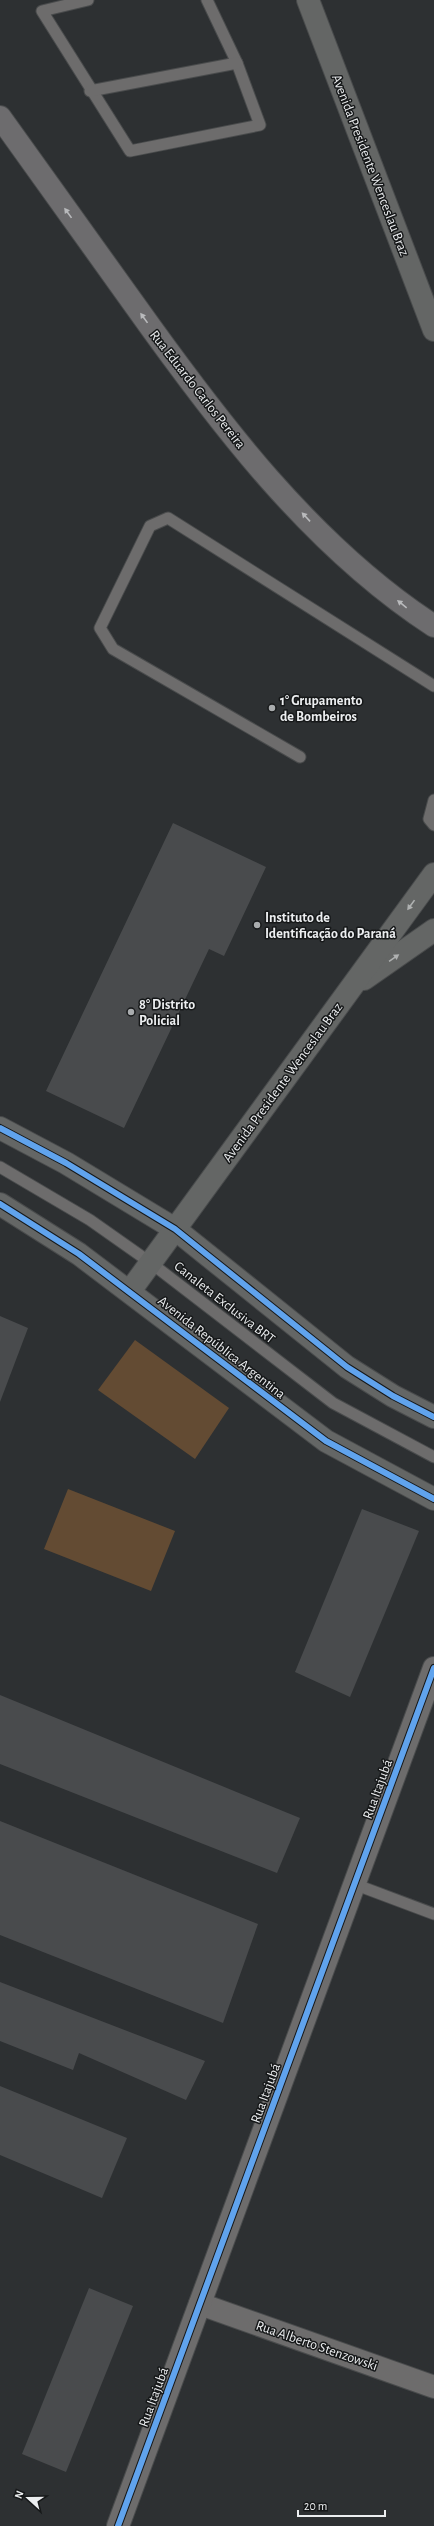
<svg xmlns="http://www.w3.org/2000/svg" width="434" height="2526" viewBox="0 0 434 2526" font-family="'Alegreya Sans',sans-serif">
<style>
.green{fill:#634b33}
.building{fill:#494b4d}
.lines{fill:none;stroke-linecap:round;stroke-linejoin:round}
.lane-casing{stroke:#494b4c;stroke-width:13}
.street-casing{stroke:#494b4c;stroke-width:24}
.secondary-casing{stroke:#494b4c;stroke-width:24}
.primary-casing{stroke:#494b4c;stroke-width:24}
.lane{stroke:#6d6c6c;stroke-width:11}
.street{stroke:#6d6c6c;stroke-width:22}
.secondary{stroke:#646665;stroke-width:22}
.primary{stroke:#6d6c6e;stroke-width:22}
.cycleway-casing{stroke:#161819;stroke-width:8}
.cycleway{stroke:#60a3ed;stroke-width:6}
.oneway{fill:#b9babc}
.oneway2{fill:#afb1b1}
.poi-dot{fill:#a9acae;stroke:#161819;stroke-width:1.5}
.labels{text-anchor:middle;stroke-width:3;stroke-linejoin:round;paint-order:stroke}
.street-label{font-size:14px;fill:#eceef0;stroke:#161819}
.poi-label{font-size:14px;font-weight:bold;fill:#eceef0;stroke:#161819;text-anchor:start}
</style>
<rect width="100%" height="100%" fill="#2d3032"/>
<g class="green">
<path d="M 135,1340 L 229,1408 L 195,1459 L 98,1390 Z"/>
<path d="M 68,1489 L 175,1531 L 151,1591 L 44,1549 Z"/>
</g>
<g class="building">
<path d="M 173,823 L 266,867 L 224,956 L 209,949 L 124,1128 L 46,1091 Z"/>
<path d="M 0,1316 L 28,1328 L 0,1402 Z"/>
<path d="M 362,1509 L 419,1531 L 350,1697 L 295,1672 Z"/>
<path d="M 0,1695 L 300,1818 L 277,1873 L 0,1764 Z"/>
<path d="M 0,1821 L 258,1924 L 223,2023 L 0,1935 Z"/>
<path d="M 0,1982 L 205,2061 L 186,2100 L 79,2053 L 73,2070 L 0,2041 Z"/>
<path d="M 0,2086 L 127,2138 L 102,2198 L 0,2155 Z"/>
<path d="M 89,2288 L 133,2306 L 66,2472 L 22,2454 Z"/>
</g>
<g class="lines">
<defs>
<g id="lane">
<path d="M 88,0 L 42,11 L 130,151 L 260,125 L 237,63 L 207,0"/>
<path d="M 90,91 L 237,63"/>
<path d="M 300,757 L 113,649 L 100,628 L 150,526 L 168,518 L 434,686"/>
<path d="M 434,800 L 429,819 L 434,825"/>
<path d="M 0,1167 L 90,1220 L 151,1263 L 333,1403 L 434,1457"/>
<path d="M 354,1884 L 434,1914"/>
</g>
<g id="street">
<path d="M 200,2304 L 434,2387"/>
<path d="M 118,2526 L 434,1668"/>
</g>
<g id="secondary">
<path d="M 308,0 L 434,330"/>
<path d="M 364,979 L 434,930"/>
<path d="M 0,1128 L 66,1163 L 175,1229 L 347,1367 L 393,1396 L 434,1417"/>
<path d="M 0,1204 L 79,1254 L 326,1441 L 434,1499"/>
<path d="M 130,1291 L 434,874"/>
</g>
<path id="primary" d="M 0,117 C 45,179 89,242 134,304 C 218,422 311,546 434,626"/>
</defs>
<use href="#lane" class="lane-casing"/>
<use href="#street" class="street-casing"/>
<use href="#secondary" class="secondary-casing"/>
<use href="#primary" class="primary-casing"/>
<use href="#lane" class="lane"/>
<use href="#street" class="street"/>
<use href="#secondary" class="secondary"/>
<use href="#primary" class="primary"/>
<defs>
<g id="cycleway">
<path d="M 0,1128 L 66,1163 L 175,1229 L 347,1367 L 393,1396 L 434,1417"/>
<path d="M 0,1204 L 79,1254 L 326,1441 L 434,1499"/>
<path d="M 118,2526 L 434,1668"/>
</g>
</defs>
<use href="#cycleway" class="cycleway-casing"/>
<use href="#cycleway" class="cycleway"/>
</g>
<defs><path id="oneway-solid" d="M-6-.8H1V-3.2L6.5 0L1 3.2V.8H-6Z"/></defs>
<g class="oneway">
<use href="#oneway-solid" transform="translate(68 213) rotate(-126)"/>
<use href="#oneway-solid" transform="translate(144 318) rotate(-126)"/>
<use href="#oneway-solid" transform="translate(306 517) rotate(-133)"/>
<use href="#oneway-solid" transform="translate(402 604) rotate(-141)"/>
</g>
<g class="oneway2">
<use href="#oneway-solid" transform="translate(411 905) rotate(126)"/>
<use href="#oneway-solid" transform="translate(394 958) rotate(-35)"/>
</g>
<g class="poi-dot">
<circle cx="272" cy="708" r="4"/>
<circle cx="257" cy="925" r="4"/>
<circle cx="131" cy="1012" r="4"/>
</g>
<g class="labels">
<g class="street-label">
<text transform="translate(371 165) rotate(69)" y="5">Avenida Presidente Wenceslau Braz</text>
<text transform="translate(198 389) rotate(52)" y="5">Rua Eduardo Carlos Pereira</text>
<text transform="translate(282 1082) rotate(-54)" y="5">Avenida Presidente Wenceslau Braz</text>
<text transform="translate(225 1302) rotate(38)" y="5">Canaleta Exclusiva BRT</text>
<text transform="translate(222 1347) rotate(38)" y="5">Avenida República Argentina</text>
<text transform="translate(377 1789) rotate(-70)" y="5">Rua Itajubá</text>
<text transform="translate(265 2093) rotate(-70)" y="5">Rua Itajubá</text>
<text transform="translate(317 2345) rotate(19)" y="5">Rua Alberto Stenzowski</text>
<text transform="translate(153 2397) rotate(-70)" y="5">Rua Itajubá</text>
</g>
<g class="poi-label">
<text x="280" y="705">1° Grupamento<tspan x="280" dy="16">de Bombeiros</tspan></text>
<text x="265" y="922">Instituto de<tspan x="265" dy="16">Identificação do Paraná</tspan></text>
<text x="139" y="1009">8° Distrito<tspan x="139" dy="16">Policial</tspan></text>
</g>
</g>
<g transform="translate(28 2498) rotate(291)" stroke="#161819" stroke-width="3" paint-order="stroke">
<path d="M0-3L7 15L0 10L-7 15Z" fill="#eceef0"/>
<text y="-6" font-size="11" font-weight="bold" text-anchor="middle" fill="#eceef0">N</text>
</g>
<path d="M298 2510v6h87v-6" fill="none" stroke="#eceef0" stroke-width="2"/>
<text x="304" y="2510" font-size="12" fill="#eceef0" stroke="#161819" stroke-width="3" paint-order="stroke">20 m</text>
</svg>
